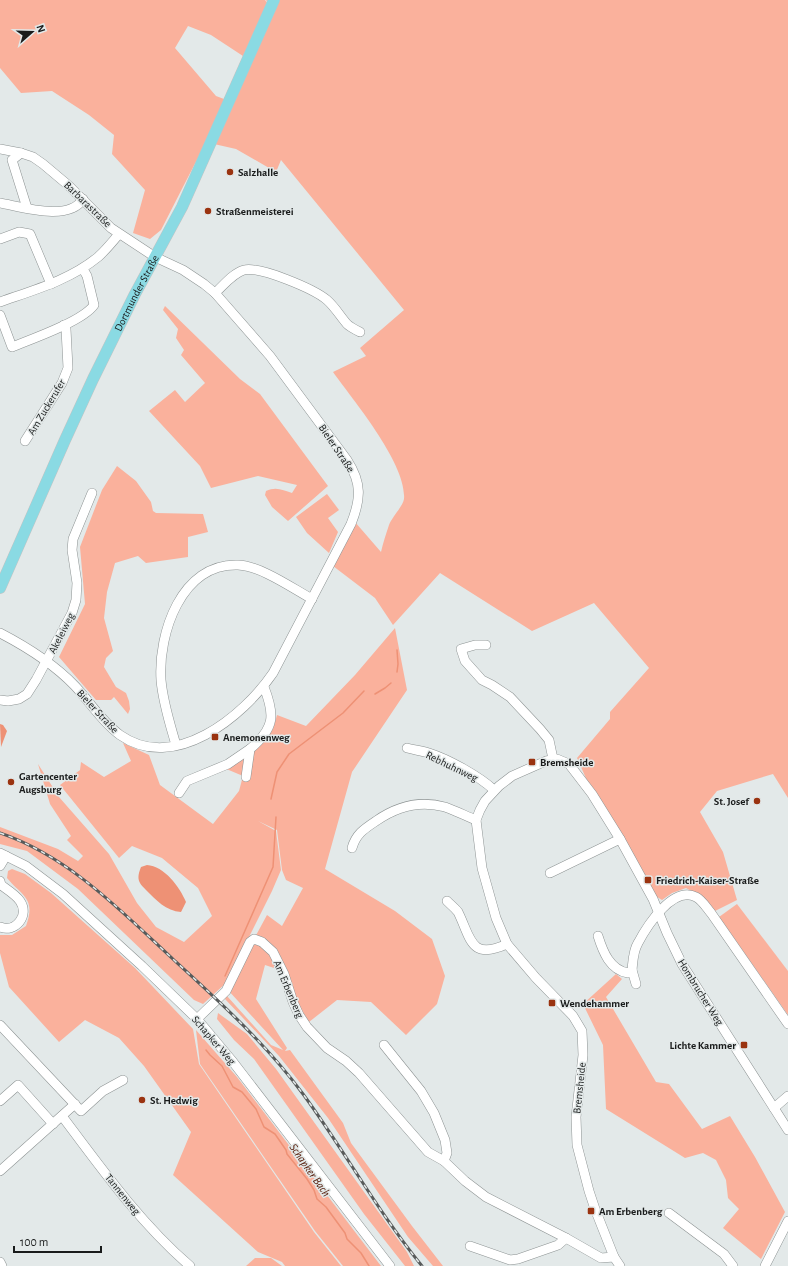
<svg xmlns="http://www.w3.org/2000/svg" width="788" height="1266" viewBox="0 0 788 1266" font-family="'Alegreya Sans',sans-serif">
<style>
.green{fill:#fab19c}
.water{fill:#ee9175}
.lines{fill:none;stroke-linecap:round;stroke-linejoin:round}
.stream{stroke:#ee9175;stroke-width:1.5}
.minor-casing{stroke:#8d9393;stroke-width:10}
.major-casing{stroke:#c3c4c4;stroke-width:12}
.minor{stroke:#fff;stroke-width:9}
.major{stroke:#8adae3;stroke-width:11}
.rail-casing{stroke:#585b5b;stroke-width:3}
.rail{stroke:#e3e9e9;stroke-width:1.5;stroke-dasharray:4.5;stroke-linecap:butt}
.poi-dot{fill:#9a3310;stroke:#e3e9e9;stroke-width:1.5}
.labels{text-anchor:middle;stroke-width:3;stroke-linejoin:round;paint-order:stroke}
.poi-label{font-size:11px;font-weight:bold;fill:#191b1b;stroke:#e3e9e9;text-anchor:start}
.street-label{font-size:11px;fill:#191b1b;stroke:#e3e9e9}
.water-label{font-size:12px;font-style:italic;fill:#541a08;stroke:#e3e9e9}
</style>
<rect width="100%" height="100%" fill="#e3e9e9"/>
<g class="green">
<path d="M 0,0 L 265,0 L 268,4 L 243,56 L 211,35 L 188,26 L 175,48 L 216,96 L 224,99 L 210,134 L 161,230 L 150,239 L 133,233 L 145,190 L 112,154 L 114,135 L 89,115 L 52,91 L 21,93 L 0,68 Z"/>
<path d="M 266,0 L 788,0 L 788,798 L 773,774 L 717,791 L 700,812 L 723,852 L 737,900 L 715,911 L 705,899 L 686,888 L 672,893 L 662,900 L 654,895 L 589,785 L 577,758 L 610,719 L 610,712 L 649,668 L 594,603 L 532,631 L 440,573 L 393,625 L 375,598 L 333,566 L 355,522 L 381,552 C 383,543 386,534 389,525 C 392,517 403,506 404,499 C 407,464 353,400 333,372 L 366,356 L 360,348 L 404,310 L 281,160 L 276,172 L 236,149 L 214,144 L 248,64 L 275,11 Z"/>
<path d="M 165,306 L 240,379 L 260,394 L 328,486 L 288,521 L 272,507 L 265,495 L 266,491 C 276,486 283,490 292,493 L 297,485 L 258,476 L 211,488 L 200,466 L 149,411 L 175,390 L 185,402 L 205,383 L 181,355 L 184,350 L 176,338 L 178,329 L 163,310 Z"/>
<path d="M 117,466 L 136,481 L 151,502 L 153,511 L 156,513 L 203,514 L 208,532 L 188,537 L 188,557 L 146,563 L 138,556 L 115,563 L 107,592 L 104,618 L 113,651 L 106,658 L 104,667 L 116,687 L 126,693 L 129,701 L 130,709 L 128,714 L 114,697 L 111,700 L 96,700 L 59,657 L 85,604 L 80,547 L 102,490 Z"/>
<path d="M 327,494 L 339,510 L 328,518 L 338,532 L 329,553 L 307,533 L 296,517 Z"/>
<path d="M 395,628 L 407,690 L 352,772 L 325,869 L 395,911 L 432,939 L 445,976 L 437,1004 L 406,1035 L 371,1002 L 337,1000 L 309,1022 L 277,969 L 265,965 L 256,999 L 287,1048 L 285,1051 L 290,1050 L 343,1123 L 351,1143 L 412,1226 L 443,1266 L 433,1266 L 408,1237 L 328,1118 L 279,1056 L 225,999 L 227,996 L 271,1045 L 283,1050 L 227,989 L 267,915 L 282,926 L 303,888 L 286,880 L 282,870 L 277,830 L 258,821 L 252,811 L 258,821 L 276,831 L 281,870 L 272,891 L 226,983 L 203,1004 L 194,1000 L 78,889 L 27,851 L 0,844 L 0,827 L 58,849 L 78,861 L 83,856 L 67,840 L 71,836 L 50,804 L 38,764 L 59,797 L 109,854 L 137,903 L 156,927 L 184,942 L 212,916 L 198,888 L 162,858 L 132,846 L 119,858 L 60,785 L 80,770 L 81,762 L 104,777 L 131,761 L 123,743 L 149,755 L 160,785 L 213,824 L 239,791 L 243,776 L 224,768 L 256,749 L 273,729 L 277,715 L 306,726 L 355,675 Z"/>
<path d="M 12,869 L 25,874 L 51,893 L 135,968 L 193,1029 L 199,1064 L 314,1232 L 341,1266 L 285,1266 L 282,1262 L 258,1252 L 173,1175 L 191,1132 L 144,1066 L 119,1038 L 85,1020 L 59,1042 L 9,987 L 0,953 L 0,935 L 12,935 L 26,926 C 36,898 23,897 7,878 L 8,871 Z"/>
<path d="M 737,904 L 788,971 L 788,1015 L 719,917 Z"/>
<path d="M 616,974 L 622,979 L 606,997 L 656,1082 L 669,1084 L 702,1129 L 730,1116 L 755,1157 L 785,1212 L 761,1259 L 723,1228 L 739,1209 L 728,1198 L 726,1180 L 716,1160 L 703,1153 L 685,1158 L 606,1109 L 603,1045 L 583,1004 Z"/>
<path d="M 218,1013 L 247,1034 L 276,1069 L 407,1252 L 414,1266 L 405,1266 L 364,1214 L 254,1059 L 234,1040 L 217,1019 Z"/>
<path d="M 196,1030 L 237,1077 L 381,1266 L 343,1266 L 315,1231 L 200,1064 Z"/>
<path d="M 255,1258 L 271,1258 L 282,1266 L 246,1266 Z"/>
</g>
<g class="water">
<path d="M 0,724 L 3,725 L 7,731 L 1,747 Z"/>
<path d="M 147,865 C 164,866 180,887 186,902 L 181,912 C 166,911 156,900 146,890 C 144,888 141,885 140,883 C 137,878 139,872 141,867 Z"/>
</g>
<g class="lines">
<g class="stream">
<path d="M 397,672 L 398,664 L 397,650"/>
<path d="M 375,694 L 385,688 L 391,683"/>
<path d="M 271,799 L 277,772 L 289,754 L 343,713 L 364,691"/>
<path d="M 225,976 L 273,867 L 276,817"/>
<path d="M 206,1050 L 210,1055 L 222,1066 L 233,1087 L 242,1092 L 256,1109 L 264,1127 L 275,1134 L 286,1150 L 287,1154 L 307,1179 L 314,1190 L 317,1199 L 326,1207 L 345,1233 L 347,1239 L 361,1253 L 369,1266"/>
</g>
<defs>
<g id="minor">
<path d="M 0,149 L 21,153 L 33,157 L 43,164 L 68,185 L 111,228 L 155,257 L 183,270 L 204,284 L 215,293 L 270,356 L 347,460 C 362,483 361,499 351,524 L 273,673 C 243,717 174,773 120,735 C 102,722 90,702 75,686 C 53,663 27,647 0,633"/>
<path d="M 21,153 L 12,160 L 27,208"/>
<path d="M 0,203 C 22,207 69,222 83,199"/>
<path d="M 0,239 L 19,232 L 30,234 L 51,284"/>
<path d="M 215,293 C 223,286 233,273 244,270 C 260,266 314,289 327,300 C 335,307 340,316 347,324 C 350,327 356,330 360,332"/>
<path d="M 0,302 C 34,290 70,280 98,257 C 106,250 113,241 119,234"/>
<path d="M 0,315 L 12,347 C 32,339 83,321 94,305 L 87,276 L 83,269"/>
<path d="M 25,441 L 62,383 L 68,368 L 66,329 L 64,325"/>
<path d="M 486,645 L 475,645 L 461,649 L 465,661 L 482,680 L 492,685 L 510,697 L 540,729 L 549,740 L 553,759"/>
<path d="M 0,700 L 8,701 L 19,699 L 27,694 L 36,680 L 72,613 L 76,600 L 77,583 L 72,550 L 73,539 L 92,493"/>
<path d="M 176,745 C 170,724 163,703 161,680 C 158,634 181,563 238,565 C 261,566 292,588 312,599"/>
<path d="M 407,748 C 415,750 422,751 429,753 C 448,759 479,776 494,790"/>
<path d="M 246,777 L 250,749 C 275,728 275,715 264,687"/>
<path d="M 179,793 L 187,781 L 228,764 L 250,749"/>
<path d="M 352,848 C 356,834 364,829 376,821 C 396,807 420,800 445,807 C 456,811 466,816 476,820"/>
<path d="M 0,853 L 26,866 L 63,894 L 142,966 L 197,1019 L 233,1062 L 390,1266"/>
<path d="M 0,866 L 6,856"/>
<path d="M 550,873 L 620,839"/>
<path d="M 0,881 L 1,885 C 8,890 16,895 20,901 C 30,916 15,933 0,927"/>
<path d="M 447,901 C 450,904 455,908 458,912 C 471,938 470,961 507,944"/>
<path d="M 598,936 C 603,952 610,970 628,973 L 632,970 C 633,961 633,951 638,943 C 647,926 673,885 696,897 C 702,900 706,907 711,913 L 788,1024"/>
<path d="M 632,970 L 636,984"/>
<path d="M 197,1019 L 226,991 L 250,942 L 254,939 L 262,942 L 273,952 L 284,974 L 293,1002 L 299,1015 L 307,1027 L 327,1048 L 346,1061 L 359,1073 L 428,1152 L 444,1161 L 465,1181 L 486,1197 L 566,1238 L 601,1258 L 614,1257"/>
<path d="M 0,1025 L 81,1111 L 103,1091 L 123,1080"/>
<path d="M 384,1045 L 421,1091 L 434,1113 L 445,1140 L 447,1153 L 444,1161"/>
<path d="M 0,1101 L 18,1085 L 53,1124"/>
<path d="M 774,1108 L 788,1096"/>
<path d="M 62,1116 C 101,1168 140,1223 190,1266"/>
<path d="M 0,1171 L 75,1104"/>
<path d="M 669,1213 L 724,1254 L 733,1266"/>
<path d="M 470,1246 L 510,1260 L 518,1259 L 558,1245 L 566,1238"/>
<path d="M 0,1262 L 2,1266"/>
<path d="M 620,1266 L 614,1257 L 595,1209 L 589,1191 L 577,1145 L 576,1117 L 583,1055 L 582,1031 L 573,1016 L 536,978 L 507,944 L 496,918 L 482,868 L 476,820 L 480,810 L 485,801 L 499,786 L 512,776 L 546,761 L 557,759 L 569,764 L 592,794 L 620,839 L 653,899 L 667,933 L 682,964 L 788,1130"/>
<path d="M 765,1266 L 788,1221"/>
</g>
<g id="major">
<path id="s1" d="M 0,588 L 65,440 L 93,379 L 135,294 L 182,207 L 274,0"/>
</g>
</defs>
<use href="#minor" class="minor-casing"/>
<use href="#major" class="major-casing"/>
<use href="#minor" class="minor"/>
<use href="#major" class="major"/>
<defs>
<path id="rail" d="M 0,833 C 70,857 122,912 175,961 C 221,1003 266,1044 303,1094 C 344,1150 378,1212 422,1266"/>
</defs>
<use href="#rail" class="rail-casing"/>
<use href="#rail" class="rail"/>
</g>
<g class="poi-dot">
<circle cx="230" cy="172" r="4"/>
<circle cx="208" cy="211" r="4"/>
<rect x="211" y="733" width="8" height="8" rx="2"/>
<rect x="528" y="758" width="8" height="8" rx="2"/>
<circle cx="11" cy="782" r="4"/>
<circle cx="757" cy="801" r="4"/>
<rect x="644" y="876" width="8" height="8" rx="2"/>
<rect x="548" y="999" width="8" height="8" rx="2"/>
<rect x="740" y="1041" width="8" height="8" rx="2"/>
<circle cx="142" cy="1100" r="4"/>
<rect x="587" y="1207" width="8" height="8" rx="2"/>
</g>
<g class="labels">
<g class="poi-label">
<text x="238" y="176">Salzhalle</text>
<text x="216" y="215">Straßenmeisterei</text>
<text x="223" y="741">Anemonenweg</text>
<text x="540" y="766">Bremsheide</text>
<text x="19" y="780">Gartencenter<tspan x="19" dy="13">Augsburg</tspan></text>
<text x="749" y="805" text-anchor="end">St. Josef</text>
<text x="656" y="884">Friedrich-Kaiser-Straße</text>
<text x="560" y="1007">Wendehammer</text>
<text x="736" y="1049" text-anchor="end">Lichte Kammer</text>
<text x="150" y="1104">St. Hedwig</text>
<text x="599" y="1215">Am Erbenberg</text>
</g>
<g class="street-label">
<text transform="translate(88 204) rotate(44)" y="4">Barbarastraße</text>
<text dy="4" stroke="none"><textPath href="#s1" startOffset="325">Dortmunder Straße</textPath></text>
<text transform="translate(46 407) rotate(-59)" y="4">Am Zuckerufer</text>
<text transform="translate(337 448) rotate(56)" y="4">Bieler Straße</text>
<text transform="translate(61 633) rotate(-63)" y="4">Akeleiweg</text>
<text transform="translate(98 711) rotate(47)" y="4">Bieler Straße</text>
<text transform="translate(452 766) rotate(26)" y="4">Rebhuhnweg</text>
<text transform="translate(289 989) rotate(67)" y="4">Am Erbenberg</text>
<text transform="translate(701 992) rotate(58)" y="4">Hombrucher Weg</text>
<text transform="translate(214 1040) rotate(49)" y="4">Schapker Weg</text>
<text transform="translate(579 1088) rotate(-84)" y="4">Bremsheide</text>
<text transform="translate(123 1194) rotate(51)" y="4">Tannenweg</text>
</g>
<g class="water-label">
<text transform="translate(310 1170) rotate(55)" y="4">Schapker Bach</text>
</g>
</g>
<g transform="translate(32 32) rotate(70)" stroke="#e3e9e9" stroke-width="3" paint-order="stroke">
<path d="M0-3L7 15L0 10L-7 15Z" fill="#191b1b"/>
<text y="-6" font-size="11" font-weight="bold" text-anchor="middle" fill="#191b1b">N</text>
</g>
<path d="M14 1246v6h87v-6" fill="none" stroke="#191b1b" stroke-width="2"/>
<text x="20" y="1246" font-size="12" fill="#191b1b" stroke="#e3e9e9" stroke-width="3" paint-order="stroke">100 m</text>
</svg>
